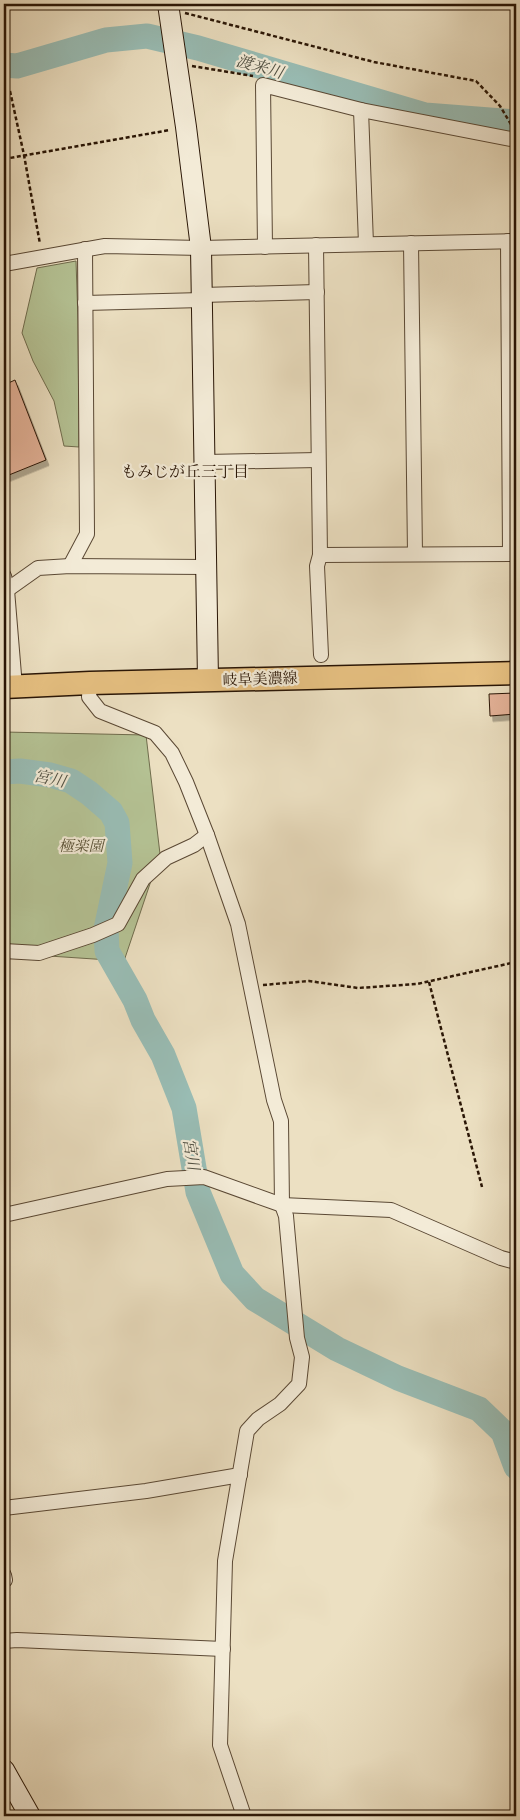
<svg xmlns="http://www.w3.org/2000/svg" width="520" height="1820" viewBox="0 0 520 1820" font-family="'IM FELL French Canon','Noto Serif JP',serif">
<style>
.green{fill:#b5c395;stroke:#6f6c4d}
.lines{fill:none;stroke-linecap:round;stroke-linejoin:round}
.river{stroke:#99bdb5;stroke-width:25}
.building{fill:#e4b298;stroke:#291505;filter:url(#shadow)}
.street-casing{stroke:#5a4834;stroke-width:16}
.secondary-casing{stroke:#291505;stroke-width:22}
.primary-casing{stroke:#291505;stroke-width:25}
.path{stroke:#291505;stroke-width:2.5;stroke-dasharray:4 2.5;stroke-linecap:butt}
.street{stroke:#f3ebd7;stroke-width:14}
.secondary{stroke:#f3ebd7;stroke-width:20}
.primary{stroke:#e6c081;stroke-width:22}
.labels{text-anchor:middle;stroke-width:4.5;stroke-linejoin:round;paint-order:stroke}
.street-label{font-size:15px;fill:#291505;stroke:#f3ebd7}
.park-label{font-size:15px;font-style:italic;fill:#5a5237;stroke:#f3ebd7}
.water-label{font-size:16px;font-style:italic;fill:#505043;stroke:#f3ebd7}
.neighbourhood-label{font-size:16px;fill:#291505;stroke:#f3ebd7}
</style>
<defs>
<filter id="shadow"><feDropShadow dx="3" dy="5.5" stdDeviation="0" flood-color="#0004"/></filter>
</defs>
<rect width="100%" height="100%" fill="#ece0c2"/>
<filter id="stains"><feTurbulence type="fractalNoise" baseFrequency=".004" numOctaves="4"/><feColorMatrix values="0 0 0 0 .2 0 0 0 0 .09 0 0 0 0 .02 0 0 0 .5 -.17"/></filter>
<radialGradient id="worn" r=".72"><stop offset=".6" stop-color="#630" stop-opacity="0"/><stop offset="1" stop-color="#630" stop-opacity=".3"/></radialGradient>
<g class="green">
<path d="M 76,261 L 78,321 L 79,447 L 64,446 L 54,401 L 33,361 L 22,333 L 37,268 Z"/>
<path d="M 4,732 L 146,735 L 160,854 L 124,961 L 4,953 Z"/>
</g>
<g class="lines">
<g class="river">
<path d="M 4,65 L 17,66 L 106,40 L 147,36 L 198,48 L 425,115 L 516,122"/>
<path d="M 4,772 L 20,771 L 50,775 L 71,781 L 89,793 L 111,812 L 117,823 L 120,863 L 106,929 L 107,951 L 135,1000 L 143,1020 L 163,1055 L 184,1108 L 198,1192 L 232,1274 L 255,1299 L 337,1349 L 398,1378 L 479,1409 L 503,1432 L 516,1467"/>
</g>
</g>
<g class="building">
<path d="M 15,380 L 46,460 L 4,477 L 4,385 Z"/>
<path d="M 516,693 L 516,714 L 490,716 L 489,694 Z"/>
</g>
<g class="lines">
<defs>
<g id="street">
<path d="M 361,110 L 366,244"/>
<path d="M 508,241 L 510,554"/>
<path d="M 411,243 L 415,554"/>
<path d="M 316,245 L 320,555 L 317,566 L 321,655"/>
<path d="M 265,247 L 263,85 L 361,110 L 516,140"/>
<path d="M 4,264 L 105,246 L 201,248 L 516,241"/>
<path d="M 202,295 L 317,292"/>
<path d="M 85,303 L 202,300"/>
<path d="M 205,462 L 318,460"/>
<path d="M 320,555 L 516,554"/>
<path d="M 70,566 L 87,534 L 85,249"/>
<path d="M 4,576 L 7,590 L 15,687"/>
<path d="M 7,590 L 38,568 L 70,566 L 205,567"/>
<path d="M 90,683 L 89,697 L 100,711 L 155,733 L 172,753 L 186,782 L 207,835 L 238,924 L 274,1100 L 281,1121 L 282,1205 L 286,1216 L 297,1338 L 302,1357 L 299,1384 L 280,1404 L 258,1419 L 247,1431 L 225,1561 L 220,1745 L 244,1816"/>
<path d="M 4,951 L 39,953 L 93,935 L 118,924 L 143,879 L 166,858 L 194,845 L 207,835"/>
<path d="M 4,1215 L 167,1179 L 204,1177 L 282,1205 L 391,1210 L 501,1258 L 516,1262"/>
<path d="M 4,1508 L 146,1491 L 240,1475"/>
<path d="M 4,1575 L 5,1580"/>
<path d="M 4,1641 L 17,1640 L 223,1649"/>
</g>
<g id="secondary">
<path d="M 168,4 L 186,127 L 201,248 L 208,680"/>
<path d="M 4,1770 L 30,1816"/>
</g>
<path id="primary" d="M 4,687 L 90,683 L 516,673"/>
</defs>
<use href="#street" class="street-casing"/>
<use href="#secondary" class="secondary-casing"/>
<use href="#primary" class="primary-casing"/>
<g class="path">
<path d="M 185,13 L 374,62 L 476,81 L 500,106 L 512,126"/>
<path d="M 192,66 L 253,76"/>
<path d="M 10,91 L 24,155 L 40,244"/>
<path d="M 4,159 L 170,130"/>
<path d="M 429,982 L 482,1187"/>
<path d="M 263,985 L 309,981 L 358,988 L 417,984 L 516,962"/>
</g>
<use href="#street" class="street"/>
<use href="#secondary" class="secondary"/>
<use href="#primary" class="primary"/>
</g>
<g class="labels">
<g class="street-label">
<text transform="translate(260 679) rotate(-2)" y="5">岐阜美濃線</text>
</g>
<g class="park-label">
<text x="81" y="851">極楽園</text>
</g>
<g class="water-label">
<text transform="translate(260 66) rotate(16)" y="6">渡来川</text>
<text transform="translate(50 778) rotate(12)" y="6">宮川</text>
<text transform="translate(192 1154) rotate(81)" y="6">宮川</text>
</g>
<g class="neighbourhood-label">
<text x="185" y="477">もみじが丘三丁目</text>
</g>
</g>
<rect width="520" height="1820" fill="none" stroke="#ece0c2" stroke-width="20"/>
<rect x="5" y="5" width="510" height="1810" fill="none" stroke="#291505" stroke-width="2.5"/>
<rect x="10" y="10" width="500" height="1800" fill="none" stroke="#291505"/>
<rect width="100%" height="100%" filter="url(#stains)"/>
<rect width="100%" height="100%" fill="url(#worn)"/>
</svg>
